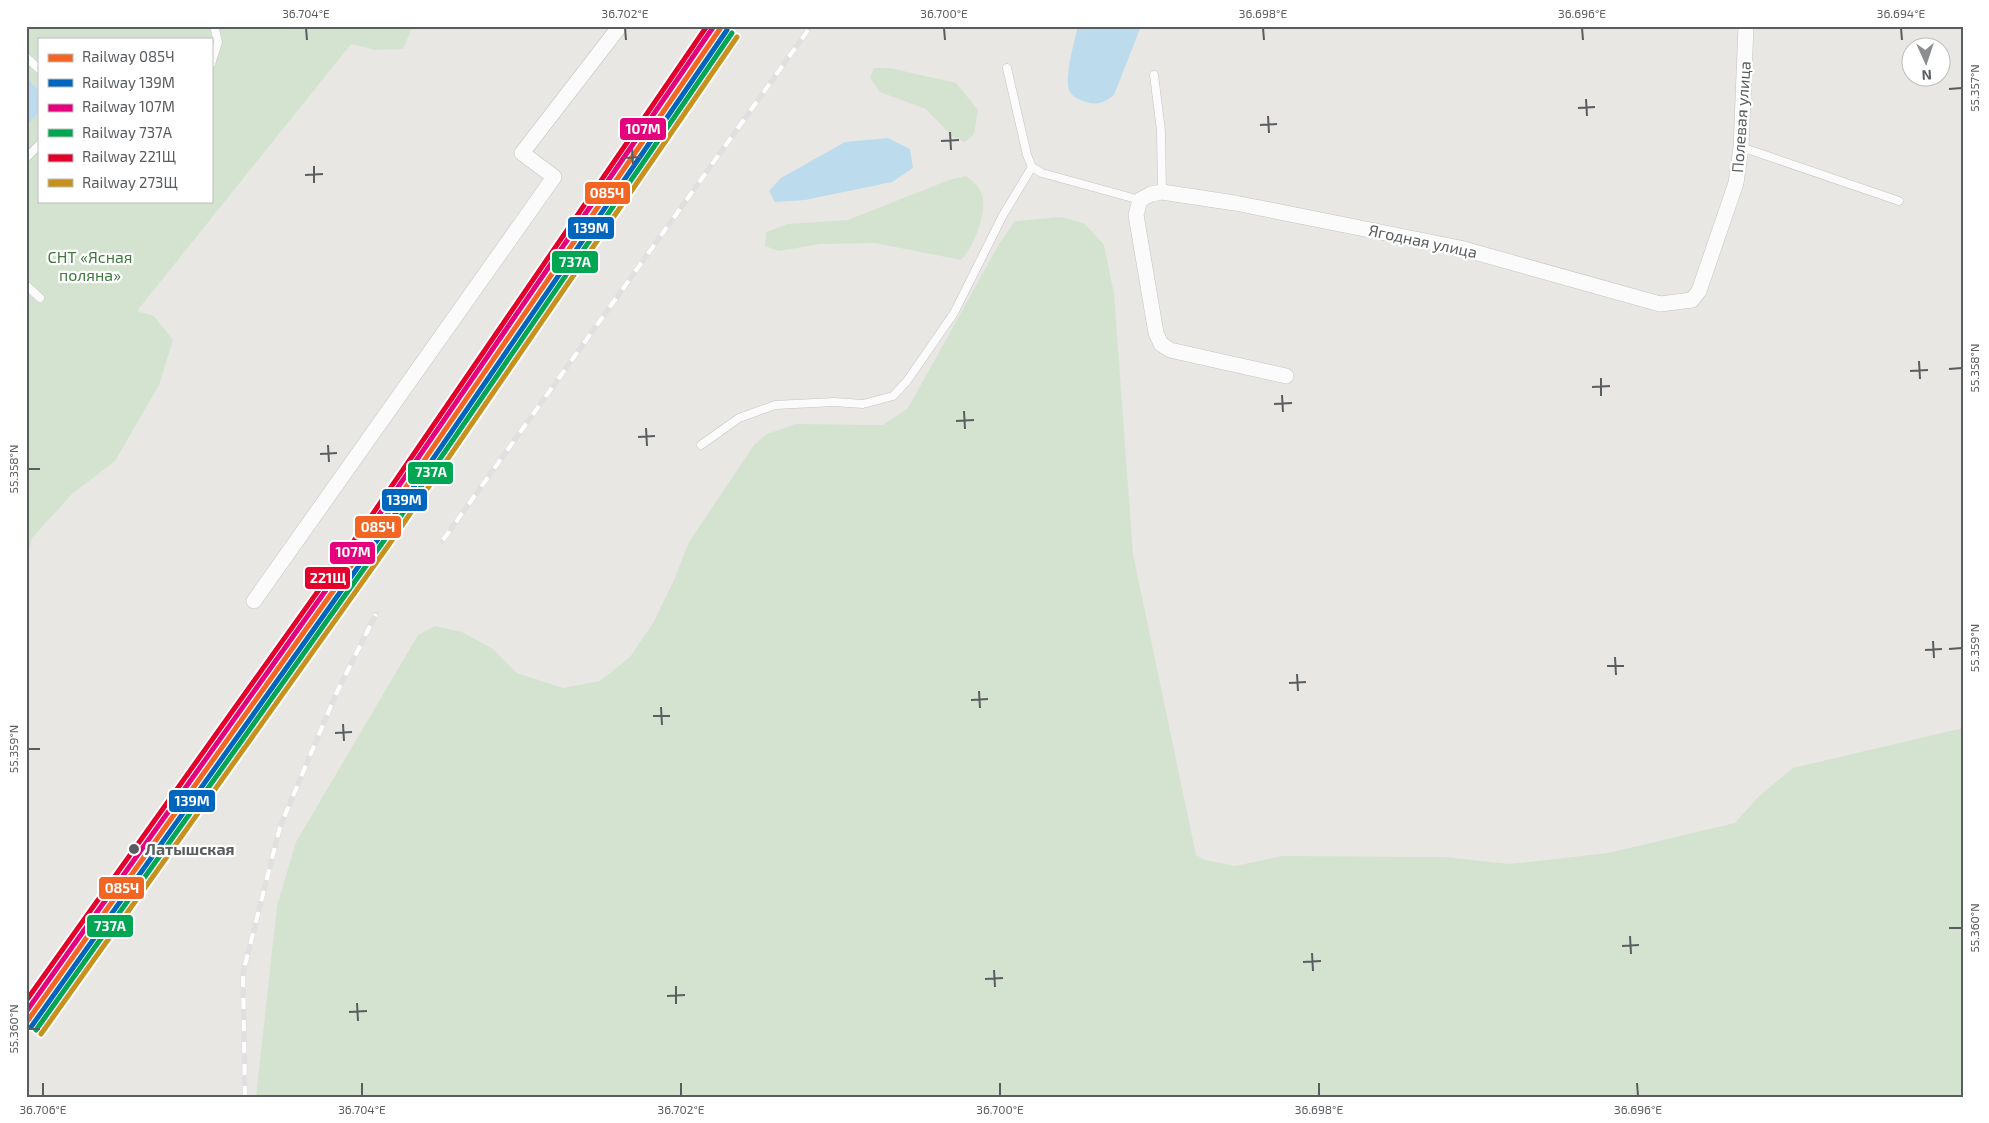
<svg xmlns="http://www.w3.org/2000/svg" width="1989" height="1123" viewBox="0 0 1989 1123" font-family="'Exo 2',sans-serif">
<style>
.green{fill:#d4e3d0}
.water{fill:#bcdcee}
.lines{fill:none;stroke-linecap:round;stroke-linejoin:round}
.service-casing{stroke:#c4c4c4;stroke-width:9}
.minor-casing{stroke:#c4c4c4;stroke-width:16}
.service{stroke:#fcfbfb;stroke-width:8}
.minor{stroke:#fcfbfb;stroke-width:15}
.rail-casing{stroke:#e0e0e0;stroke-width:5.5}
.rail{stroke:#fff;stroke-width:4;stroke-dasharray:11;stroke-linecap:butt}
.rail-1-casing{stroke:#fff;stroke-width:9}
.rail-2-casing{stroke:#fff;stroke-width:9}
.rail-3-casing{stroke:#fff;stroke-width:9}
.rail-4-casing{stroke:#fff;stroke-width:9}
.rail-5-casing{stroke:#fff;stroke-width:9}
.rail-6-casing{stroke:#fff;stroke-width:9}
.rail-1{stroke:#f26522;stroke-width:5}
.rail-2{stroke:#0065bd;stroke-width:5}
.rail-3{stroke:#e5007d;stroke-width:5}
.rail-4{stroke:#00a651;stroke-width:5}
.rail-5{stroke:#e4002b;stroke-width:5}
.rail-6{stroke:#c8901d;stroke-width:5}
.ticks{fill:none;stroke:#5a5d60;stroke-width:2}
.stop-dot{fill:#5a5d60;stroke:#fff;stroke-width:2}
.labels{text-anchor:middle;stroke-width:4.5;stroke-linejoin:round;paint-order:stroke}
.street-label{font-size:16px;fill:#5a5d60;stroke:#fff}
.park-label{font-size:16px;fill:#3f7b3e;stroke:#fff}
.stop-label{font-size:16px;font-weight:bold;fill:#5a5d60;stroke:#fff;text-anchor:start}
.line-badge{stroke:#fff;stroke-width:2}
.badge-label{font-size:14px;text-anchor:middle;font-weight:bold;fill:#fff}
.neatline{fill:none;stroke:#5a5d60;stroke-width:2}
.ticks-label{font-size:12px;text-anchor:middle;fill:#5a5d60}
</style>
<rect width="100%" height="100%" fill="#e8e7e3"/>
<g class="green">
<path d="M 26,26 L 413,26 L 403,49 L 376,50 L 351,44 L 137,311 L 154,316 L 173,340 L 159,385 L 115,461 L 72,494 L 32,538 L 26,558 L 26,126 L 39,113 L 39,201 L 211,201 L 211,39 L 39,39 L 39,91 L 26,76 Z"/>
<path d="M 874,68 L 890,68 L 956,83 L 978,110 L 974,134 L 965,142 L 953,137 L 926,109 L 880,92 L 870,78 Z"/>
<path d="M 966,176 C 971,180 978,185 980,190 C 990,208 974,247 961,260 L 875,243 L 820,244 L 779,251 L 765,246 L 766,232 L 788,224 L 848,220 L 949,180 Z"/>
<path d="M 1062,217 L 1085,224 L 1104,245 L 1114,294 L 1133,554 L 1196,855 L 1205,860 L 1235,866 L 1282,856 L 1444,857 L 1510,864 L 1608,853 L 1735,823 L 1758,797 L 1793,768 L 1963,728 L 1963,1097 L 256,1097 L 277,906 L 296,842 L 418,635 L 435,626 L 462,632 L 493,649 L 517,673 L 563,688 L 600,681 L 630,657 L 653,623 L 674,580 L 689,542 L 754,445 L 767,434 L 796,424 L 883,425 L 908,408 L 999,244 L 1015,221 Z"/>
</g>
<g class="water">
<path d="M 1078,26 L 1141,26 L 1114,95 C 1105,102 1097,106 1086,102 C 1080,100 1073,97 1070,92 C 1063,80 1075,40 1078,26 Z"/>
<path d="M 26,76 L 39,91 L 39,113 L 26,126 Z"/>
<path d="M 888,138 L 910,149 L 913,168 L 892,182 L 805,200 L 775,202 L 769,191 L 781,178 L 845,142 Z"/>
</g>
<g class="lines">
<defs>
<g id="service">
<path d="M 26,57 L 39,69"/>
<path d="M 211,64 L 218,42 L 214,26"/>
<path d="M 1007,68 L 1027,155 L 1032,167 L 1042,173 L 1140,200"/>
<path d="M 1154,75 L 1161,131 L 1162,192"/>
<path d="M 1741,147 L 1899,201"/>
<path d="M 26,158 L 39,145"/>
<path d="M 26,285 L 40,298"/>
<path d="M 701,445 L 739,418 L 775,405 L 834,402 L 863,404 L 893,396 L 907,381 L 954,313 L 1003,215 L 1032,167"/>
</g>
<g id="minor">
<path d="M 1286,376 L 1170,350 L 1161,344 L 1156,333 L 1136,215 L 1140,200 L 1151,194 L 1162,192 L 1235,203 L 1460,248 L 1660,304 L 1692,300 L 1699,291 L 1736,183 L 1741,147 L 1746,26"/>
<path d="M 254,601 L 554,177 L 522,153 L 620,26"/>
</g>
</defs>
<use href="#service" class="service-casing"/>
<use href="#minor" class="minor-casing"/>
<use href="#service" class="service"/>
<use href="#minor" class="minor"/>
<defs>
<g id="rail">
<path d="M 443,540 L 811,26"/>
<path d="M 245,1097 L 243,973 L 280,827 L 336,694 L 376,614"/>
</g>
</defs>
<use href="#rail" class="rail-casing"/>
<use href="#rail" class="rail"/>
<defs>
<path id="rail-1" d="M 26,1023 L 373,535 L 722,26"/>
<path id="rail-2" d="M 31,1027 L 378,539 L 727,30"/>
<path id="rail-3" d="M 26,1012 L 368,531 L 714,26"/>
<path id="rail-4" d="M 36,1030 L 383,542 L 732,33"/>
<path id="rail-5" d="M 26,1001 L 363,528 L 707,26"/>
<path id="rail-6" d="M 41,1034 L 388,546 L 737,37"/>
</defs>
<use href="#rail-1" class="rail-1-casing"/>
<use href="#rail-2" class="rail-2-casing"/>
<use href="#rail-3" class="rail-3-casing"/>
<use href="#rail-4" class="rail-4-casing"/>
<use href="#rail-5" class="rail-5-casing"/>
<use href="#rail-6" class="rail-6-casing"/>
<use href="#rail-1" class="rail-1"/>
<use href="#rail-2" class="rail-2"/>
<use href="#rail-3" class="rail-3"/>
<use href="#rail-4" class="rail-4"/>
<use href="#rail-5" class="rail-5"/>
<use href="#rail-6" class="rail-6"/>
</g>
<path class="ticks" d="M 306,28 L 307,40M 625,28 L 626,40M 944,28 L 945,40M 1263,28 L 1264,40M 1582,28 L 1583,40M 1901,28 L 1902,40M 1949,89 L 1962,88M 1586,99 L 1587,116M 1578,108 L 1595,107M 1268,116 L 1269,133M 1260,125 L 1277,124M 950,132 L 951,150M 941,141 L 959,140M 632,149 L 633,166M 623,158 L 641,157M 314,166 L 314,183M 305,175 L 323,174M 1919,361 L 1920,379M 1949,369 L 1962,368M 1910,371 L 1928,370M 1601,378 L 1601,396M 1592,387 L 1610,386M 1282,395 L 1283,412M 1274,404 L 1292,403M 964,411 L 965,429M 956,421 L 974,420M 646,428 L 647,446M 638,437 L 655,436M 328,445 L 329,462M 320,454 L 337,453M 28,469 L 40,469M 1933,641 L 1934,658M 1949,649 L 1962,648M 1925,650 L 1942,649M 1615,657 L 1616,675M 1607,666 L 1624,666M 1297,674 L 1298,691M 1289,683 L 1306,682M 979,691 L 980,708M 971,700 L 988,699M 661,707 L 662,725M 653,716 L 670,716M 343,724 L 344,741M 335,733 L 352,732M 28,749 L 40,749M 1949,928 L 1962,928M 1630,936 L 1631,954M 1622,946 L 1639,945M 1312,953 L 1313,971M 1303,962 L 1321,961M 994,970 L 995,987M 985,979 L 1003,978M 676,986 L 676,1004M 667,996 L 685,995M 357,1003 L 358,1021M 349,1012 L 367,1011M 28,1029 L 40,1029M 43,1083 L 43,1096M 362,1083 L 362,1096M 681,1083 L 681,1096M 1000,1083 L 1000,1096M 1319,1083 L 1319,1096M 1637,1083 L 1638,1096"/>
<circle class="stop-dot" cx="134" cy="849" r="6"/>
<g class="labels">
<g class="street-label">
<text transform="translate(1741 117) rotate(-86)" y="6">Полевая улица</text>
<text transform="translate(1423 241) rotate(12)" y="6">Ягодная улица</text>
</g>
<g class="park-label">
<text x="90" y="263">СНТ «Ясная<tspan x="90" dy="18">поляна»</tspan></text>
</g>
<g class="stop-label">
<text x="145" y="855">Латышская</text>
</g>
</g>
<g class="line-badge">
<rect x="619" y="117" width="48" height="24" rx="5" fill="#e5007d"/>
<rect x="584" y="181" width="47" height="24" rx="5" fill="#f26522"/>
<rect x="567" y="216" width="48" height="24" rx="5" fill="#0065bd"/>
<rect x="551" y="250" width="48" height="24" rx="5" fill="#00a651"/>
<rect x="407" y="461" width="47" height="24" rx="5" fill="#00a651"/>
<rect x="381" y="488" width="47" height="24" rx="5" fill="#0065bd"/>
<rect x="354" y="515" width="48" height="24" rx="5" fill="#f26522"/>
<rect x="329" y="541" width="47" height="24" rx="5" fill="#e5007d"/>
<rect x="304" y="566" width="47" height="24" rx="5" fill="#e4002b"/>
<rect x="168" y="789" width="48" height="24" rx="5" fill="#0065bd"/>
<rect x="98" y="876" width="47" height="24" rx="5" fill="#f26522"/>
<rect x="86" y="914" width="48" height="24" rx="5" fill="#00a651"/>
</g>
<g class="badge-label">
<text x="643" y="134">107М</text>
<text x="607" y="198">085Ч</text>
<text x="591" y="233">139М</text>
<text x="575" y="267">737А</text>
<text x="431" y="477">737А</text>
<text x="404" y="505">139М</text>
<text x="378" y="532">085Ч</text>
<text x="353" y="557">107М</text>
<text x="328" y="583">221Щ</text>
<text x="192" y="806">139М</text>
<text x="122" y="893">085Ч</text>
<text x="110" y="931">737А</text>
</g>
<rect width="1989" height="1123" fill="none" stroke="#ffffff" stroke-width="55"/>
<rect x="38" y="38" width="175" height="165" fill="#ffffff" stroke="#bdbebf"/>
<rect x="48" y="54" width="25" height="8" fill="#f26522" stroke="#bdbebf"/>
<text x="82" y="62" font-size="15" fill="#5a5d60">Railway 085Ч</text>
<rect x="48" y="79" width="25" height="8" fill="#0065bd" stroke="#bdbebf"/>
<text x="82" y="88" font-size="15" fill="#5a5d60">Railway 139М</text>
<rect x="48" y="104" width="25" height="8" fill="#e5007d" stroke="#bdbebf"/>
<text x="82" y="112" font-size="15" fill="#5a5d60">Railway 107М</text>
<rect x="48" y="129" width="25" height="8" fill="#00a651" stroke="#bdbebf"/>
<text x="82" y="138" font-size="15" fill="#5a5d60">Railway 737А</text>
<rect x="48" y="154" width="25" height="8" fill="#e4002b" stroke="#bdbebf"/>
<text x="82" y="162" font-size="15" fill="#5a5d60">Railway 221Щ</text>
<rect x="48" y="179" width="25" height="8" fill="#c8901d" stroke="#bdbebf"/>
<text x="82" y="188" font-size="15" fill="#5a5d60">Railway 273Щ</text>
<g transform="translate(1926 62) rotate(177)"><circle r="24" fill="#ffffff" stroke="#bdbebf"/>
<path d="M0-4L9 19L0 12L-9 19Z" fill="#8c8d8e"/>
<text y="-8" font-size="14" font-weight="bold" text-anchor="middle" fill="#5a5d60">N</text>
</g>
<rect x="28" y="28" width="1934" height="1068" class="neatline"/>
<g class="ticks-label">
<text x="306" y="18">36.704°E</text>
<text x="625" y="18">36.702°E</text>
<text x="944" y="18">36.700°E</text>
<text x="1263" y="18">36.698°E</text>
<text x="1582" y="18">36.696°E</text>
<text x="1901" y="18">36.694°E</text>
<text transform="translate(1975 88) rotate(-90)" y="4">55.357°N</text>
<text transform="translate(1975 368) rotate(-90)" y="4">55.358°N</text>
<text transform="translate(14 469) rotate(-90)" y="4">55.358°N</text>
<text transform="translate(1975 648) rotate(-90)" y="4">55.359°N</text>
<text transform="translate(14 749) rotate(-90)" y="4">55.359°N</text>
<text transform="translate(1975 928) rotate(-90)" y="4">55.360°N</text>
<text transform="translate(14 1029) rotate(-90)" y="4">55.360°N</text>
<text x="43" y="1114">36.706°E</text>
<text x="362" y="1114">36.704°E</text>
<text x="681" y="1114">36.702°E</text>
<text x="1000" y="1114">36.700°E</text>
<text x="1319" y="1114">36.698°E</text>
<text x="1638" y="1114">36.696°E</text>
</g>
</svg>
